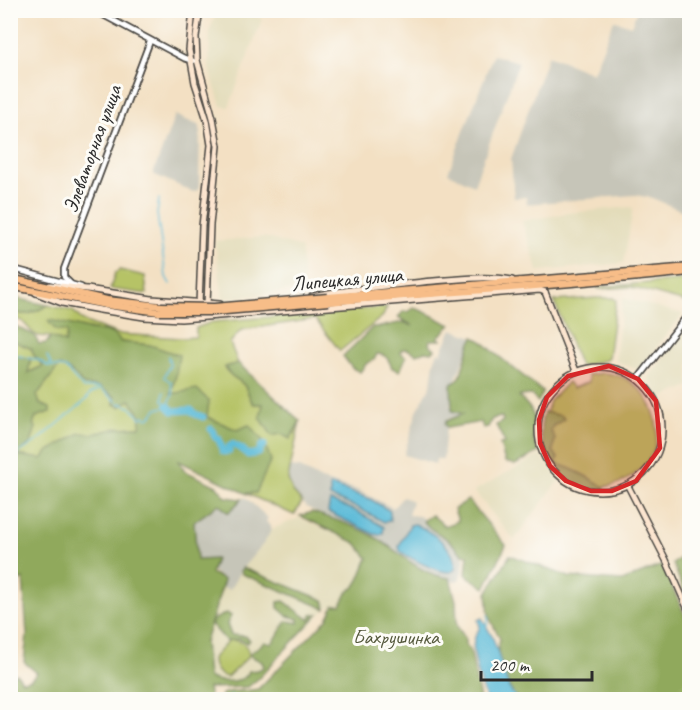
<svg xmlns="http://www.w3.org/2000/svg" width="700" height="710" viewBox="0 0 700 710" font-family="Caveat,sans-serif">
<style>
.built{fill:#e3dcba}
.industrial{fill:#c6c5b8}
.green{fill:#b6c366;stroke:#707748;stroke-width:1.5}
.forest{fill:#90a95b;stroke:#5e6a43;stroke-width:1.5;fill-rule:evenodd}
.water{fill:#58b9d7;stroke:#427281;stroke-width:1.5}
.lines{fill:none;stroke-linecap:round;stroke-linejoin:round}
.stream{stroke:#58b9d7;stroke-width:1.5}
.river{stroke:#58b9d7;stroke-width:7}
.tertiary-casing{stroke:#494642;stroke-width:8}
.secondary-casing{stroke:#494642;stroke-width:8}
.primary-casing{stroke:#494642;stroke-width:9}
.tertiary{stroke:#fff;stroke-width:4.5}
.secondary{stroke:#fce5cf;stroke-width:5}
.primary{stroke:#f7bd88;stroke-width:6}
.primary-bridge-casing{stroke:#494642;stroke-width:9;stroke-linecap:butt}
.primary-bridge{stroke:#f7bd88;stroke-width:6}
.marked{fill:#d62828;fill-opacity:0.2;stroke:#d62828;stroke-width:4.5;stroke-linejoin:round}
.labels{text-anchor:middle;stroke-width:6;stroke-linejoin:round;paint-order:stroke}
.street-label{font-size:21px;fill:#2b2b2b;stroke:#fdfcf7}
.park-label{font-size:21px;fill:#55593d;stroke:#fdfcf7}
</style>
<rect width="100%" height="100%" fill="#fdfcf7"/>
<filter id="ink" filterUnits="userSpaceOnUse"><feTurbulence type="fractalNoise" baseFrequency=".0167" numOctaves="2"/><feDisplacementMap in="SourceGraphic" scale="12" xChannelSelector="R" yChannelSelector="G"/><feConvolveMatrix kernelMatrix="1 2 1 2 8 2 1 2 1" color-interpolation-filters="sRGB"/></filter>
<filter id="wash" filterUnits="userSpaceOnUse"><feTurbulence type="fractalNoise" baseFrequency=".008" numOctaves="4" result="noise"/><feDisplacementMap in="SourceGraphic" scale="24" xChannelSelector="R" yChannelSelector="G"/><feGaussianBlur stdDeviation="1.35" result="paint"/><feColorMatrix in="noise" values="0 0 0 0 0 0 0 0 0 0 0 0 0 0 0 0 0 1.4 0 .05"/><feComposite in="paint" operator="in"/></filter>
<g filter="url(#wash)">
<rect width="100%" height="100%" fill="#f3e0c3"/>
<g class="built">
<path d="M 218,10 L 255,11 L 253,15 L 262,19 L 229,107 L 221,106 L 209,68 L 210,29 Z"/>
<path d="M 629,207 L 633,208 L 624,263 L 538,271 L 522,221 L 569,213 Z"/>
<path d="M 264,237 L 301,248 L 304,289 L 223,299 L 215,241 Z"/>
<path d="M 623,298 L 683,314 L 639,370 L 615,361 Z"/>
<path d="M 689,325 L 689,386 L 661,398 L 648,378 Z"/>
<path d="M 540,455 L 559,480 L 514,540 L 474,491 Z"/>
<path d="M 299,518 L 356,543 L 368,558 L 359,580 L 354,588 L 348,591 L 341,605 L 332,606 L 326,609 L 259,678 L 248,687 L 214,689 L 208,677 L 205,642 L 222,587 L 230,590 L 240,571 L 264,543 L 272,529 Z"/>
</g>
<g class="industrial">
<path d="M 637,11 L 689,11 L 690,203 L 685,212 L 652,198 L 635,195 L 527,204 L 526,197 L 514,198 L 511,159 L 548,55 L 593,73 L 614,20 L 631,26 Z"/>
<path d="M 493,55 L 519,62 L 474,185 L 448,173 Z"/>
<path d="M 175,115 L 200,126 L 199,185 L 198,190 L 193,192 L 153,174 Z"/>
<path d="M 452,329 L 473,337 L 455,381 L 450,406 L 476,409 L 447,419 L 443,459 L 436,459 L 435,464 L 404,455 L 417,411 L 431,385 L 434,362 L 438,352 L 441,353 Z"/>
<path d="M 290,467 L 300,468 L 321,480 L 358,490 L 393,508 L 403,497 L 412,501 L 408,515 L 419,516 L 429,522 L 459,549 L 464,558 L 463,568 L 459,580 L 448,582 L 417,570 L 382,543 L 306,507 L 293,492 L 288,479 Z"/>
<path d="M 245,497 L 268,518 L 266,521 L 272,529 L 264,543 L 240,571 L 230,590 L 222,587 L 224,580 L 197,560 L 194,522 L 220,504 L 228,513 Z"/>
</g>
<g class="green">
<path d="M 120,270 L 145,276 L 147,294 L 110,289 L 115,273 Z"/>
<path d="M 689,280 L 689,303 L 631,287 L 599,289 L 598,287 Z"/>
<path d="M 596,298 L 613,298 L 616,300 L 608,358 L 606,360 L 580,366 L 554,301 Z"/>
<path d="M 48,305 L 73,311 L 83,321 L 118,334 L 181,338 L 196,337 L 196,328 L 212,322 L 387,307 L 383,316 L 340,351 L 315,319 L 241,330 L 230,343 L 238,363 L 225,368 C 231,379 237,377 244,385 C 249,391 248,398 254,404 L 263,404 L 281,434 L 294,434 L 300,421 L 288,479 L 293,492 L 302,502 L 294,515 L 245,493 L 256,493 L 237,430 L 207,417 L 171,394 L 176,375 L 150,345 L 121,342 L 104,330 L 98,331 L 70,325 L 65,343 L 51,337 L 38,336 L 32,332 L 22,321 L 11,317 L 10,310 C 24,319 35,312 48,305 Z"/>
<path d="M 11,340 L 32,349 L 35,357 L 43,366 L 27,373 L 24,362 L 11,357 Z"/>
<path d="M 54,363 L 74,370 L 115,397 L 114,404 L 130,399 L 141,416 L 141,427 L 118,428 L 11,504 L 11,372 L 33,387 Z"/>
<path d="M 604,373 C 638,375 661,408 656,441 C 652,468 621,490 594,486 C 584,484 565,469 555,462 L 544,421 L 550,401 L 568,382 L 573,388 L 589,382 L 588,375 Z"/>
<path d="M 229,640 C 241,640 248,644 249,656 L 227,677 C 217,675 213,667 213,658 Z"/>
</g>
<g class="forest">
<path d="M 10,297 L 48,305 C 35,312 24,319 11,310 Z"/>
<path d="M 414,308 C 428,312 439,320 451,325 L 438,337 L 441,340 L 430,340 L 429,344 L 435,349 L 432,352 L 425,351 L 417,354 L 407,349 L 403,349 L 400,352 L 406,357 L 400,371 L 392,368 C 389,360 386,354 377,354 L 374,360 L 367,363 L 360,372 L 352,368 L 343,356 L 373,327 L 380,327 L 403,322 L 413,326 L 398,317 L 404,311 L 408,312 Z"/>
<path d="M 49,320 C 64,323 76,326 91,330 C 96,331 102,330 106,331 C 112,333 118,337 121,342 L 150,345 L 179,355 L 176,375 L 171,394 L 197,389 L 209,401 L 207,417 L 237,430 L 249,425 L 264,442 L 271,460 L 256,493 L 245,493 L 179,461 L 185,471 L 217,486 L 226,497 L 242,499 L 228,513 L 219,504 L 194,522 L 197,560 L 216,559 L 211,573 L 224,580 L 205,642 L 208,677 C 218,683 245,684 249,671 L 258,670 L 264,667 L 262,662 L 251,656 L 250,653 L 265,642 L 271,644 C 279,637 280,627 288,621 L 299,623 L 299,619 L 288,616 L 278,608 L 278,602 L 284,601 L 310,620 L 311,615 L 318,614 L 259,678 L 248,687 L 208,688 L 210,699 L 11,699 L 11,676 L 17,674 L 22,681 L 30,680 L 37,673 L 24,662 L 27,635 L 23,579 L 11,584 L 11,354 L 24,358 L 31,358 L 28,373 L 43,366 L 33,354 L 32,349 L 11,340 L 11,324 L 34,335 L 39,344 L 46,343 L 51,337 L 65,343 L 67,332 L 56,330 L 48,321 ZM 59,366 C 69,369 77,376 83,385 L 99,387 L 115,397 L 114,404 L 120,407 L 130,400 L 141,416 L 140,427 L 118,428 L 93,434 L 80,433 L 47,452 L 42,459 L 17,455 L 31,443 L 36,427 L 33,425 L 36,417 L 50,412 L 50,408 L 40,404 L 37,395 Z"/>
<path d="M 474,337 L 482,341 L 496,354 L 543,392 L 538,402 L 531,395 L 519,396 C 523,402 531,406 533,415 C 537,430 528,435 539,452 L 515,465 L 505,462 L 500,444 L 505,443 L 496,425 L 503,421 L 502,417 L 492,419 L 488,427 L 483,428 L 481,422 L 448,428 L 445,425 L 446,421 L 463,414 L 452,411 L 451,384 L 457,381 L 460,377 L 470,344 Z"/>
<path d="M 238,363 L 300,421 L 290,439 L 281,434 L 272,436 L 260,417 L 263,404 L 254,404 C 248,398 249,391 244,385 C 237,377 231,379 225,367 Z"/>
<path d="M 544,412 L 562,416 L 564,419 L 553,426 L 551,431 L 555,439 L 553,451 L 558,458 L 556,462 L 559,465 C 568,466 601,483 606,490 C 585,490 562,481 549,462 C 545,456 544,447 542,440 C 540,431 541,421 544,412 Z"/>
<path d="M 468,500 L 506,545 L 485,588 L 466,575 L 468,555 L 462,554 L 450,541 L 431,529 L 423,521 L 432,515 L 445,526 L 458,521 L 454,509 Z"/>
<path d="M 312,512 C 333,519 354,525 373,536 C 400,551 418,575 450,578 L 456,601 L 457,626 L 465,638 L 465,645 L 470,649 L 480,699 L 221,699 L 222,694 C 233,689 246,692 258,689 L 327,619 L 334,605 L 341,605 L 348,591 L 354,588 L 359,580 L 368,558 L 356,543 L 300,516 Z"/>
<path d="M 689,550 L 689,604 L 673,564 Z"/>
<path d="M 510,555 L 569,577 L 622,581 L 662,565 L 689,624 L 689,699 L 517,699 C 514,695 511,691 509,687 C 503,676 494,651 500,639 L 489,617 L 487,593 Z"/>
<path d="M 243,568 L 324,600 L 326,609 L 242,574 L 240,571 Z"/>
<path d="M 227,613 L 231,616 L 227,624 L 231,635 L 245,636 L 250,640 L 247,643 L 239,639 L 226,641 L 211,624 L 213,620 Z"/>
</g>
<g class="water">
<path d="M 330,485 L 370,499 L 390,511 L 390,521 L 384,522 L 358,508 L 330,497 Z"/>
<path d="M 330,501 L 356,511 L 384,527 L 383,533 L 380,535 L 374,534 L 328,512 Z"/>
<path d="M 415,524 C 433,533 454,546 456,567 C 454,571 453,572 449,572 C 436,572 410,558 400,551 L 399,546 L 410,525 Z"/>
<path d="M 482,618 L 493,638 L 509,688 L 517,699 L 486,699 C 482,687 471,652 474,640 C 475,636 478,631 480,627 L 478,620 Z"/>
</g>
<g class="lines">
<g class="stream">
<path d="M 159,199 L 157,214 L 166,277 L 170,284"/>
<path d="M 10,354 L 38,360 L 48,366 L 65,368 L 83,388 L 100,388 L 116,401"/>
<path d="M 47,356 L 51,365"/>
<path d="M 164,392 L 163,400 L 167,404"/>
<path d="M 119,403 L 130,407 L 141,418 L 144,416 L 146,418 L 150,417 L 157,409 L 168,406 L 173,394 L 171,382 L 164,377 L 170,365 L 168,356"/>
<path d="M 10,459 L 40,439 L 85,401 L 91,393 L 99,390"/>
<path d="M 486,626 L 488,623 L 488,615"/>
<path d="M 230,695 L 237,700"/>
</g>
<g class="river">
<path d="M 168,406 L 173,411 L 191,410 L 195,414 L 203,417"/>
<path d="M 211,429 L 216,438 L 219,439 L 223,452 L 229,451 L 229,447 L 232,444 L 242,449 L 248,455 L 259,453 L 261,447 L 264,445"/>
</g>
</g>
</g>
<g filter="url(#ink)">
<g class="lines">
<defs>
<g id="tertiary">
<path d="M 94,10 L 184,58 L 193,61"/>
<path d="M 10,268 L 81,287"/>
<path d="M 71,284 L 64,277 L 64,269 L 150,41"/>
<path d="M 638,379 L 690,312"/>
</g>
<g id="secondary">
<path d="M 193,10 L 189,50 L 195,83 L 207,120 L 211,145 L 202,226 L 199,304"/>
<path d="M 200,10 L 196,37 L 197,60 L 213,118 L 218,146 L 210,225 L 207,305"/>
<path d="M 50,285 L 87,289 L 152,299 L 220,304"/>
<path d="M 545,292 L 576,371"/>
<path d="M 36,293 L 62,303 L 100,310 L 144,317 L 181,319 L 540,290 L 545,292"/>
<path d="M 312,296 C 349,289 386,286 423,282 C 452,280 483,275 512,280"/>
<circle cx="600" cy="429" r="62"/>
<path d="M 628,486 L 666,560 L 690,614"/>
</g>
<g id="primary">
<path d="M 10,278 L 107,300 L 161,306"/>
<path d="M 10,286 L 106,305 L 160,312"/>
<path d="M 328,297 L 690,267"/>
<path d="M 329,302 C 449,292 569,285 690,272"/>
</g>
</defs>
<use href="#tertiary" class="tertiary-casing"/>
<use href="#secondary" class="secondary-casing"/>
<use href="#primary" class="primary-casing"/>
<use href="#tertiary" class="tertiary"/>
<use href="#secondary" class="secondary"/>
<use href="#primary" class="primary"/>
<defs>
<g id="primary-bridge">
<path d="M 161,306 L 214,307 L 328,297"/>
<path d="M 160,312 L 214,312 L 329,302"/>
</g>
</defs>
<use href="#primary-bridge" class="primary-bridge-casing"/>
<use href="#primary-bridge" class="primary-bridge"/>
</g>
</g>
<path class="marked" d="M 609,366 L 638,379 L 656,401 L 660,448 L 636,481 L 612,491 L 591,491 L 566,481 L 550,466 L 540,443 L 539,420 L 547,397 L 568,376 Z"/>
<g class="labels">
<g class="street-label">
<text transform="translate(92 149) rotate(-70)" y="7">Элеваторная улица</text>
<text transform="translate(347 279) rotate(-5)" y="7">Липецкая улица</text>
</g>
<g class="park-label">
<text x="396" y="644">Бахрушинка</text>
</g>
</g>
<rect width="700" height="710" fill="none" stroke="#fdfcf7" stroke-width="36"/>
<path d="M481 671v9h111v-9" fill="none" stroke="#2b2b2b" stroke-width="3"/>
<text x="490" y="671" font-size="18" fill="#2b2b2b" stroke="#fdfcf7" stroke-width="4.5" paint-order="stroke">200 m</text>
</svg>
